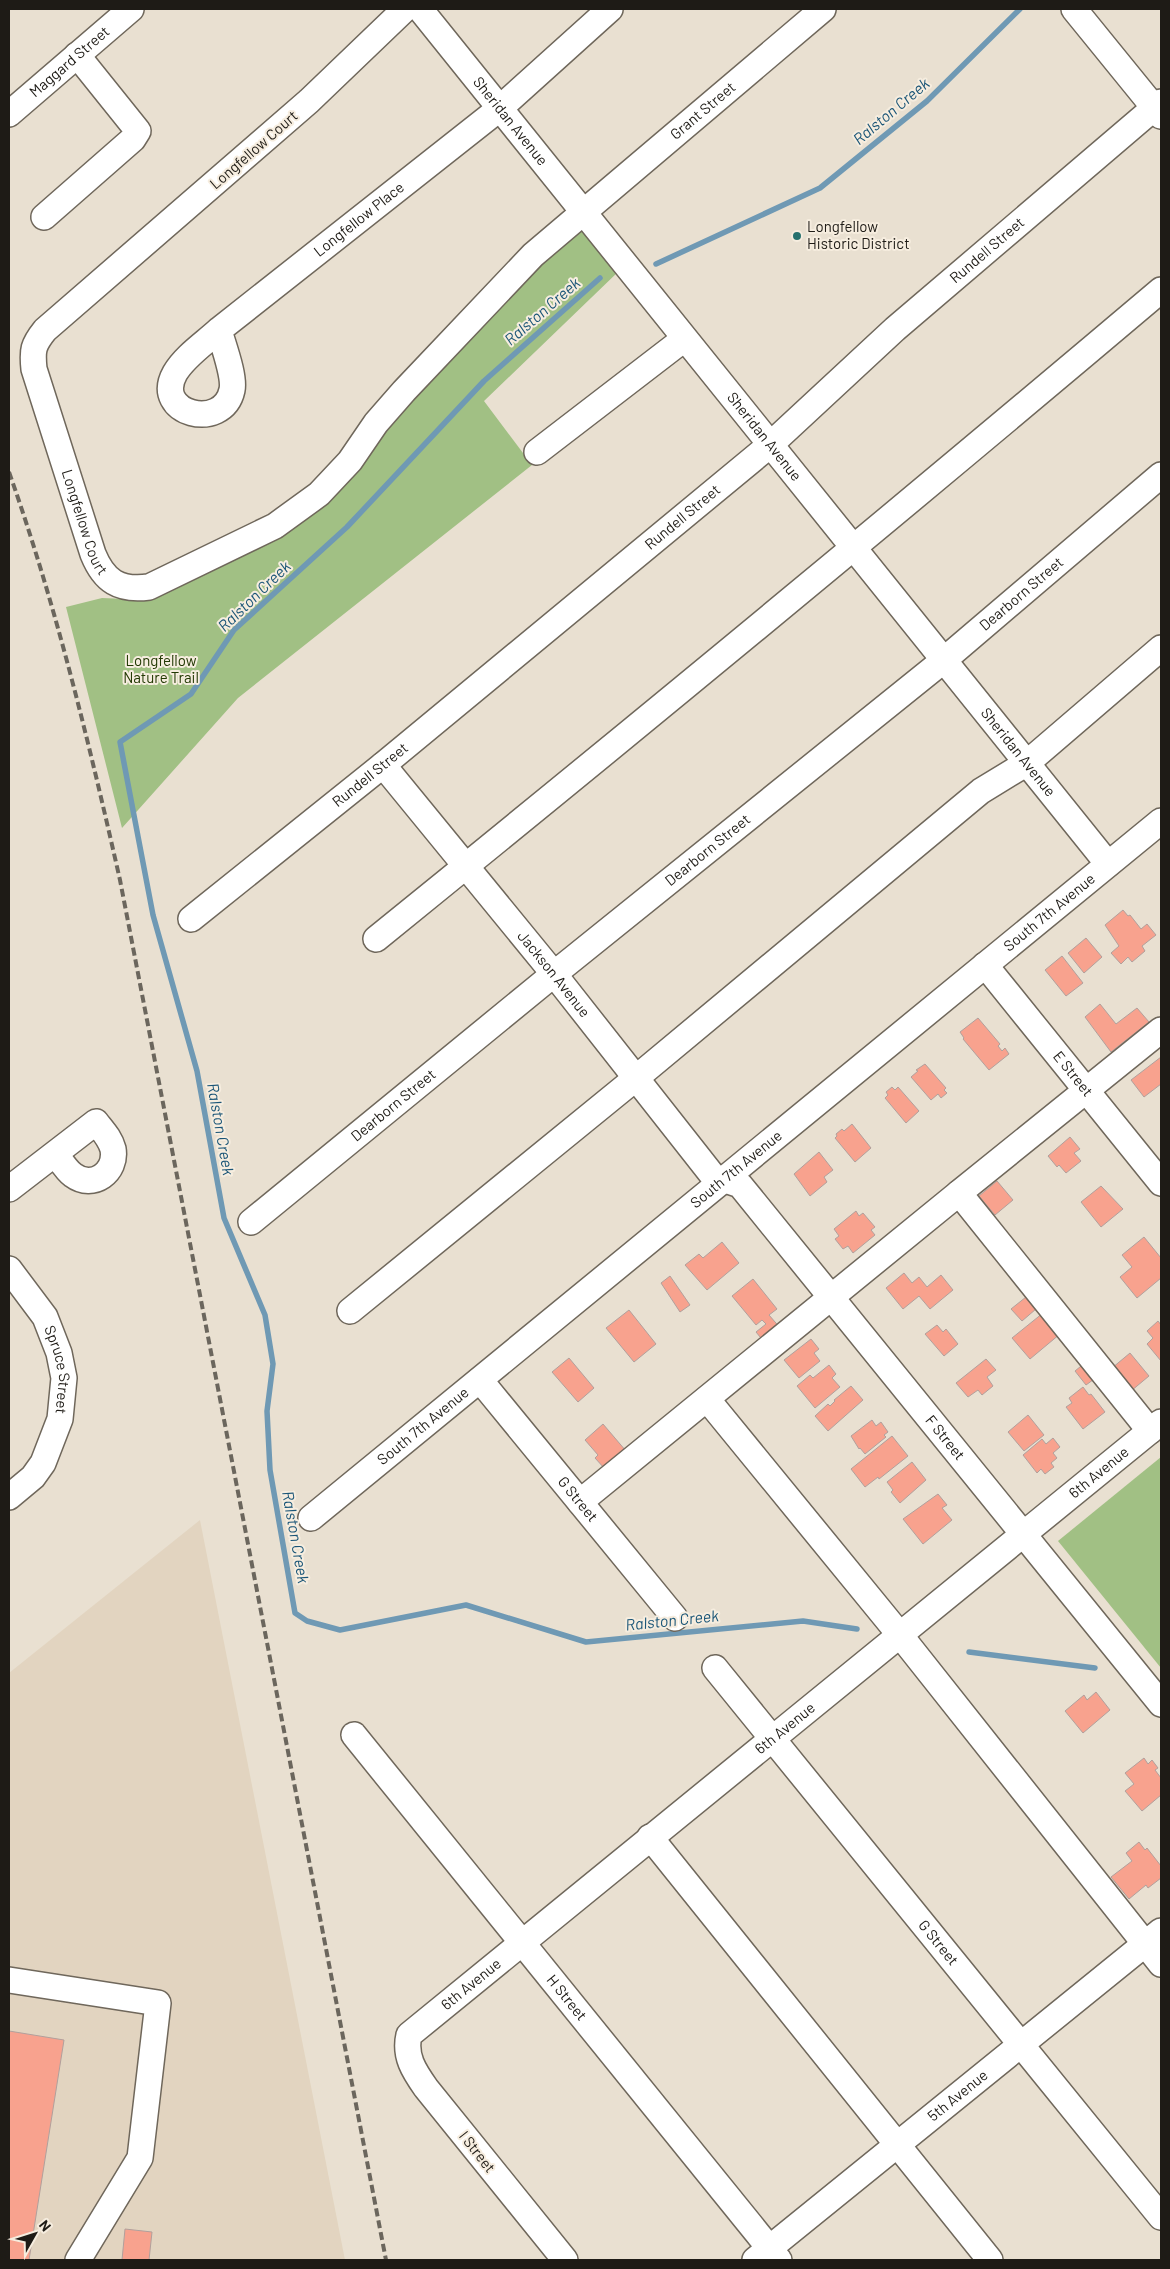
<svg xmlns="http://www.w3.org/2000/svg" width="1170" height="2269" viewBox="0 0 1170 2269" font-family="Barlow,sans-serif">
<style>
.built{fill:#e2d4c0}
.green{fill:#a1c084}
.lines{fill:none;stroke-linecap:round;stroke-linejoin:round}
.stream{stroke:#6f99b4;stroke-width:5.5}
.building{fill:#f8a28e;stroke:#b1a09c}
.minor-casing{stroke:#6f675b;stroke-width:28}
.minor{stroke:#fff;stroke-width:25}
.rail{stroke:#6b665d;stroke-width:4;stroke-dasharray:8 4;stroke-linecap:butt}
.poi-dot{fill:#27716e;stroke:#f6eddf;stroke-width:2}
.labels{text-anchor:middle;stroke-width:4;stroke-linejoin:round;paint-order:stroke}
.street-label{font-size:15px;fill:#1e1b16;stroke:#f6eddf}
.poi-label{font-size:15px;fill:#1e1b16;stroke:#f6eddf;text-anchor:start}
.park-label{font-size:15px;fill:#223903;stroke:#f6eddf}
.water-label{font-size:16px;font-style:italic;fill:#1a5577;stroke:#f6eddf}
</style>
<rect width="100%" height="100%" fill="#e9e0d1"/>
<path class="built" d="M 200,1520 L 345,2260 L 9,2260 L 9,1673 Z"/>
<g class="green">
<path d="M 583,228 L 619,271 L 484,401 L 532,465 L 238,698 L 122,828 L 66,607 L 102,598 L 127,599 L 268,539 L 410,397 L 544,259 Z"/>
<path d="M 1161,1457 L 1161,1668 L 1058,1541 Z"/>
</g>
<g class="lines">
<g class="stream">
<path d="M 656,264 L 820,188 L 927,101 L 1020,9"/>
<path d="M 600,278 L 484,381 L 347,527 L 234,630 L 191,694 L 120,742 L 153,915 L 197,1071 L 224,1218 L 265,1315 L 273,1364 L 267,1411 L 270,1470 L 295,1613 L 307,1621 L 340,1630 L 466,1605 L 586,1642 L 803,1621 L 857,1629"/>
<path d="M 969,1652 L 1095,1668"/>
</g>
</g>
<g class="building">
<path d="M 1123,910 L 1128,916 L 1130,915 L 1141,929 L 1147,924 L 1156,935 L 1142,946 L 1145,951 L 1132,962 L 1128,957 L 1121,964 L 1111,953 L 1119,946 L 1105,925 Z"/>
<path d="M 1086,938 L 1102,957 L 1084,973 L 1068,953 Z"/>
<path d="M 1062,956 L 1083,983 L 1066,996 L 1045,970 Z"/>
<path d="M 1100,1004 L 1116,1024 L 1137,1008 L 1149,1022 L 1111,1052 L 1085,1017 Z"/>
<path d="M 978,1018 L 1000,1044 L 998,1046 L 1002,1051 L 1005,1048 L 1009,1054 L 989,1070 L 963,1039 L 964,1038 L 960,1032 Z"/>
<path d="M 1161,1057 L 1161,1084 L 1144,1097 L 1131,1080 Z"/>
<path d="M 925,1064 L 946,1088 L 944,1090 L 947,1093 L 941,1098 L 938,1094 L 931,1100 L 911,1077 L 918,1071 L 916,1070 Z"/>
<path d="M 892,1087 L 895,1090 L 898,1087 L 919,1111 L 906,1123 L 885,1098 L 888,1095 L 886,1092 Z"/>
<path d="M 852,1124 L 871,1148 L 855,1162 L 835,1138 L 837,1136 L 836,1134 L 842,1129 L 844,1131 Z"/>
<path d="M 1070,1137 L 1080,1149 L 1074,1153 L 1081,1161 L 1066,1173 L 1059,1165 L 1057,1167 L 1048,1156 Z"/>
<path d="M 819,1152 L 833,1170 L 824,1177 L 827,1182 L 810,1196 L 794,1174 Z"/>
<path d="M 997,1181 L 1013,1200 L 995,1215 L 979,1196 Z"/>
<path d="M 1101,1186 L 1123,1209 L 1101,1227 L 1081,1202 Z"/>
<path d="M 856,1211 L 859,1216 L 863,1213 L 875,1227 L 871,1230 L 875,1235 L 853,1253 L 848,1246 L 843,1249 L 835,1239 L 839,1236 L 834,1229 Z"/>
<path d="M 1144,1237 L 1161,1258 L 1161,1278 L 1137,1298 L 1120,1277 L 1132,1267 L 1122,1255 Z"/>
<path d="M 722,1242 L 739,1263 L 707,1290 L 685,1265 L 699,1254 L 703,1258 Z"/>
<path d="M 904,1273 L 912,1283 L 919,1277 L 927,1287 L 941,1275 L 953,1290 L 930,1309 L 919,1296 L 903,1309 L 886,1288 Z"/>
<path d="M 670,1276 L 690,1305 L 680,1312 L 661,1283 Z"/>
<path d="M 753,1279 L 777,1309 L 769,1315 L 782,1330 L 765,1343 L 756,1332 L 766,1324 L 762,1320 L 756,1325 L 732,1296 Z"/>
<path d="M 1026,1297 L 1036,1309 L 1022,1321 L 1011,1309 Z"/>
<path d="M 629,1310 L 656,1344 L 634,1362 L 606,1328 Z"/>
<path d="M 1043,1313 L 1060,1334 L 1030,1359 L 1012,1338 Z"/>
<path d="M 1158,1321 L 1161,1325 L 1161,1361 L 1147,1344 L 1153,1338 L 1147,1331 Z"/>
<path d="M 937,1325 L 943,1332 L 946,1329 L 958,1344 L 944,1356 L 925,1334 Z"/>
<path d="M 811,1339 L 819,1349 L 814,1353 L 820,1361 L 799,1378 L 784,1360 Z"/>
<path d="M 1130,1353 L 1149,1376 L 1131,1391 L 1112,1368 Z"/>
<path d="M 569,1358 L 594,1388 L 578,1402 L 552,1372 Z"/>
<path d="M 986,1359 L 996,1370 L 987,1377 L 993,1386 L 982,1395 L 978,1390 L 968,1397 L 956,1383 Z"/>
<path d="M 1086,1362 L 1097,1377 L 1086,1385 L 1075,1371 Z"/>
<path d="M 829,1365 L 836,1374 L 832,1378 L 840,1387 L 815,1408 L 797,1386 L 810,1375 L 813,1378 Z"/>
<path d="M 851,1386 L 863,1400 L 828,1431 L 815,1416 L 828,1404 L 830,1406 L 835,1401 L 834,1400 Z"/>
<path d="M 1083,1387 L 1089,1395 L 1091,1394 L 1105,1412 L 1083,1429 L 1066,1407 L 1072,1403 L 1069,1398 Z"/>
<path d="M 1028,1415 L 1044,1435 L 1024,1451 L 1008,1432 Z"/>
<path d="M 872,1420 L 876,1426 L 881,1422 L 888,1432 L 884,1435 L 886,1437 L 865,1454 L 860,1448 L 859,1449 L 851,1436 Z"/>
<path d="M 603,1424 L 626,1451 L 605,1469 L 595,1458 L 598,1455 L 585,1440 Z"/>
<path d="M 892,1436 L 908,1456 L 879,1479 L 878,1477 L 865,1487 L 851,1469 Z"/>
<path d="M 1053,1438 L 1060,1447 L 1053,1453 L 1057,1458 L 1051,1463 L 1054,1467 L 1045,1474 L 1041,1469 L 1037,1473 L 1023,1455 L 1042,1439 L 1046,1444 Z"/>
<path d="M 912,1462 L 926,1480 L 900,1503 L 891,1492 L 893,1490 L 887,1482 Z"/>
<path d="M 938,1494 L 947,1505 L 942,1508 L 952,1520 L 923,1544 L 903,1519 Z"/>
<path d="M 1096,1692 L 1110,1710 L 1083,1733 L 1065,1711 L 1084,1695 L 1087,1700 Z"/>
<path d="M 1144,1758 L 1148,1764 L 1152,1760 L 1158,1768 L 1155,1770 L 1161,1778 L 1161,1795 L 1142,1811 L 1125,1791 L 1134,1784 L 1125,1773 Z"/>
<path d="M 1139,1842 L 1145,1850 L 1147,1848 L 1161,1866 L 1161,1878 L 1148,1888 L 1146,1885 L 1129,1899 L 1111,1877 L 1132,1861 L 1126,1853 Z"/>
<path d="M 9,2031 L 64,2040 L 29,2260 L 9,2260 Z"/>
<path d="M 125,2229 L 152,2232 L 149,2260 L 122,2260 Z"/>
</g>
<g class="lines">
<defs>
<g id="minor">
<path id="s1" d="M 405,9 L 309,101 L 45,330 C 33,345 32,350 34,369 L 93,554 C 104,581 119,591 149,587 L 275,526 L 319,494 L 350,461 L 376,423 L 404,391 L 533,255 L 823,9"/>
<path id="s2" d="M 420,9 L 1108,864"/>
<path d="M 1074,9 L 1161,116"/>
<path id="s3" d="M 9,114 L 131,9"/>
<path d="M 44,217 L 133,139 L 138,131 L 77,55"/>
<path id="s4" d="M 219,330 C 223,345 235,376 232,390 C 223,432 152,414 175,373 C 185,356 205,343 219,330 L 499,109 L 610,9"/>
<path d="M 537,452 L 684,339"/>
<path id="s5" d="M 383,765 L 554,974 L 713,1176 L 740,1185 L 1161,1704"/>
<path id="s6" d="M 191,919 L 383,765 L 770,445 L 895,329 L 1161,102"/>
<path d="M 376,939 C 640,725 902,509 1161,290"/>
<path id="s7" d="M 985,965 L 1161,1183"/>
<path d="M 9,1189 L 96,1122 C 103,1131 110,1138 113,1149 C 117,1172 93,1190 73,1175 C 66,1170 61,1161 56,1154"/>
<path id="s8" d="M 251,1222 L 554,974 L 944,660 L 1161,475"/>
<path id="s9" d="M 9,1269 L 45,1317 L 59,1353 L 64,1378 L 60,1419 L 43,1463 L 33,1477 L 9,1497"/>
<path d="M 350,1311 L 636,1078 L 981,791 L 1027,763 L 1161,648"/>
<path id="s10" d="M 480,1380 L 675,1618"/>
<path d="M 707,1399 L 900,1635 L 1161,1964"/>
<path d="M 1150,1431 L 959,1193 L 1161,1030"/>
<path d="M 580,1502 L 959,1193"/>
<path id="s11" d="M 311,1518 L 1161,821"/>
<path id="s12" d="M 715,1668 L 1161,2217"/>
<path id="s13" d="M 354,1735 L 779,2260"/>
<path d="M 650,1837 L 990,2260"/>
<path d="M 9,1980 L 158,2003 L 140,2158 L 78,2260"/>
<path id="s14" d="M 565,2260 L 426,2088 C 414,2071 404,2056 409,2035 L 1161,1422"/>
<path id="s15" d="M 755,2260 L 1161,1931"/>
</g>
</defs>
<use href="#minor" class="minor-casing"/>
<use href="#minor" class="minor"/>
<path class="rail" d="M 9,472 C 56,605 89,743 120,880 L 386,2260"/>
</g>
<circle class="poi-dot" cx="797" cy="236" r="5"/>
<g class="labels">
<g class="street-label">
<text dy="5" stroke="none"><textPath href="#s3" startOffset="80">Maggard Street</textPath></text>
<text dy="5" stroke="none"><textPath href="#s1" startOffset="1529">Grant Street</textPath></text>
<text dy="5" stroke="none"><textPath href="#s2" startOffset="144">Sheridan Avenue</textPath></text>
<text transform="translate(254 150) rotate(-41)" y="5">Longfellow Court</text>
<text dy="5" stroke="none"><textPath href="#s4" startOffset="405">Longfellow Place</textPath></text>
<text dy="5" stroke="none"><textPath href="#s6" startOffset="1040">Rundell Street</textPath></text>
<text dy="5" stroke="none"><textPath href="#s2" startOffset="549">Sheridan Avenue</textPath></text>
<text dy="5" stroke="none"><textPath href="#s6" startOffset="635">Rundell Street</textPath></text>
<text dy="5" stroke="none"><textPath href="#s1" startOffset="686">Longfellow Court</textPath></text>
<text dy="5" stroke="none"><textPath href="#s8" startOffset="994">Dearborn Street</textPath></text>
<text dy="5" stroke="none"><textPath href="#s2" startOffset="954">Sheridan Avenue</textPath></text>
<text dy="5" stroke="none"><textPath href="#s6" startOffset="230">Rundell Street</textPath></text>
<text dy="5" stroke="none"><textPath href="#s8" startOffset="589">Dearborn Street</textPath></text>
<text dy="5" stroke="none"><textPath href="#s11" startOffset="955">South 7th Avenue</textPath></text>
<text dy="5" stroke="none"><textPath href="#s5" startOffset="270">Jackson Avenue</textPath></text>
<text dy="5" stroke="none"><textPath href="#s7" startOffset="140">E Street</textPath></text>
<text dy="5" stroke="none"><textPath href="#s8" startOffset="184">Dearborn Street</textPath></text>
<text dy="5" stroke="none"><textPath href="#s11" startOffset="550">South 7th Avenue</textPath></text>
<text dy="5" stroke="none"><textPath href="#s9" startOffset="115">Spruce Street</textPath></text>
<text dy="5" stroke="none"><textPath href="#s11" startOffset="145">South 7th Avenue</textPath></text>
<text dy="5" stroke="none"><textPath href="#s5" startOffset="881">F Street</textPath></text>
<text dy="5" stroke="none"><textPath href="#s14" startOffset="1169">6th Avenue</textPath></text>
<text dy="5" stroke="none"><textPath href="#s10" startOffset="154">G Street</textPath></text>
<text dy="5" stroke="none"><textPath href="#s14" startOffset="764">6th Avenue</textPath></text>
<text dy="5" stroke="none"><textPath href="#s12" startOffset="354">G Street</textPath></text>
<text dy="5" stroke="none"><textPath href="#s14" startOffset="359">6th Avenue</textPath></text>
<text dy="5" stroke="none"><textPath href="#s13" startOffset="338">H Street</textPath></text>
<text dy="5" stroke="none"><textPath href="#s15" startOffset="261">5th Avenue</textPath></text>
<text transform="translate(477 2152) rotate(52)" y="5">I Street</text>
</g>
<g class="poi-label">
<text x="807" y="232">Longfellow<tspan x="807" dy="17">Historic District</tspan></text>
</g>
<g class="park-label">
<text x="161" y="666">Longfellow<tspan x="161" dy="17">Nature Trail</tspan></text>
</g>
<g class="water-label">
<text transform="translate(891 111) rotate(-40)" y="6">Ralston Creek</text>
<text transform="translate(542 311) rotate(-41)" y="6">Ralston Creek</text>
<text transform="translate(254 596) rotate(-44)" y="6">Ralston Creek</text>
<text transform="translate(221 1129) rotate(80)" y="6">Ralston Creek</text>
<text transform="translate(296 1537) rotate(80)" y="6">Ralston Creek</text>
<text transform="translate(672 1620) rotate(-6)" y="6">Ralston Creek</text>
</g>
</g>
<rect width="1170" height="2269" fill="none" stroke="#1e1b16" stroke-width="20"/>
<g transform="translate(35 2234) rotate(51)" stroke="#f6eddf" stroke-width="4" paint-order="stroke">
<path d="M0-4L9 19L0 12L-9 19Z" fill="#1e1b16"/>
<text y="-8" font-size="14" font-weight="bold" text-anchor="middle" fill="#1e1b16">N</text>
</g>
</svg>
